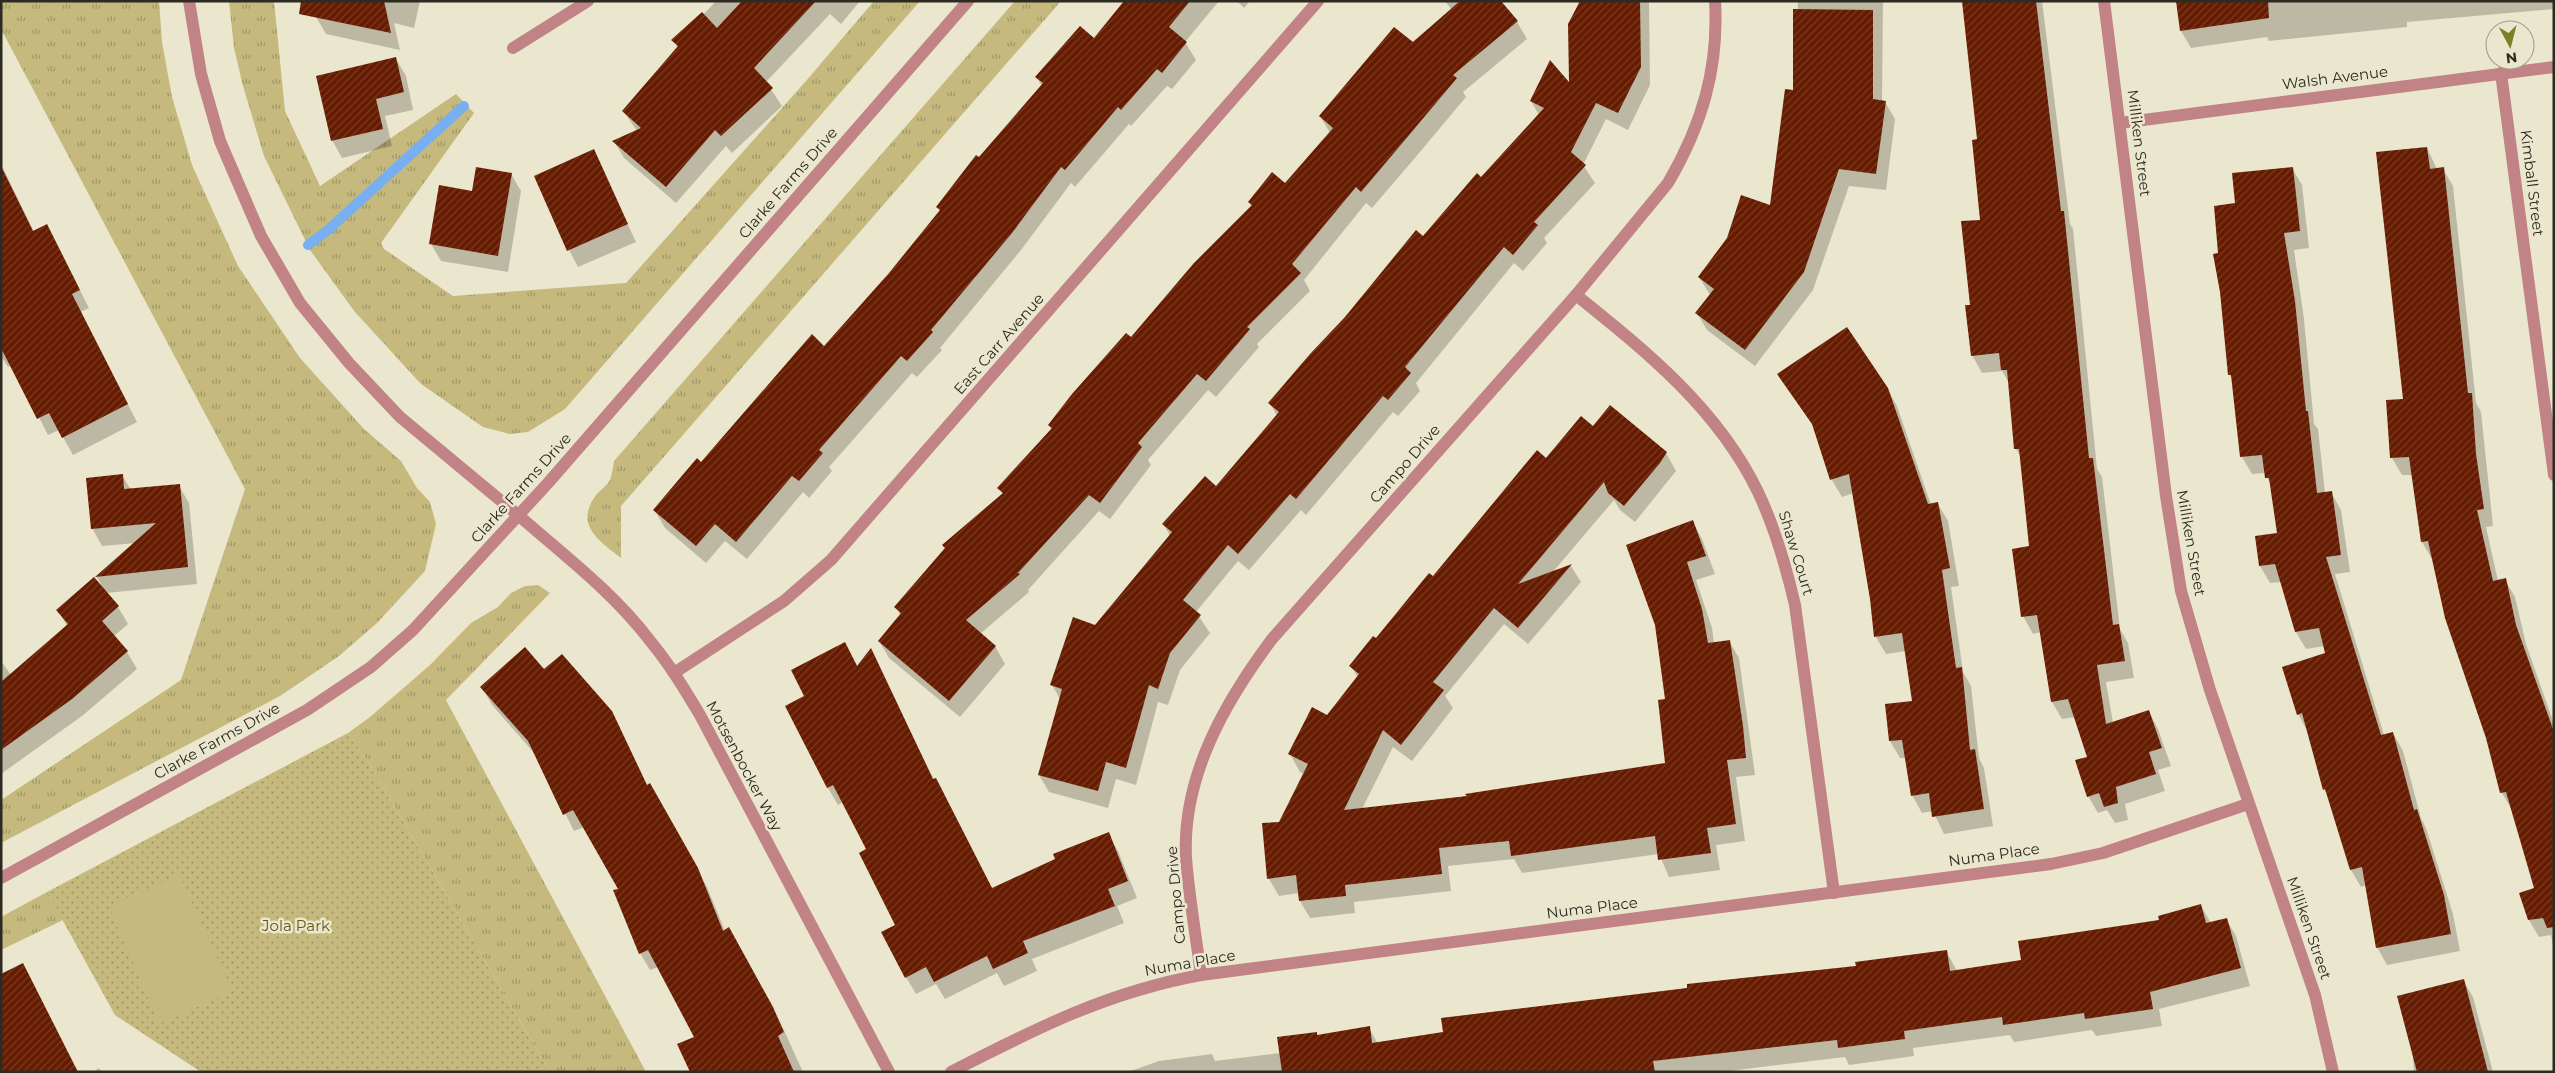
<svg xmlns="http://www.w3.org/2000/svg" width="2555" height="1073" viewBox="0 0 2555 1073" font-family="Montserrat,sans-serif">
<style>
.grass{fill:url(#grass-tufts)}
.park{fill:url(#park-dots)}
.pitch{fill:#c5b97e}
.shadow{fill:#0003}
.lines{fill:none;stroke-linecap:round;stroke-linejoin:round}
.stream{stroke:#78aff1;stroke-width:10}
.building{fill:url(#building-hatch)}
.minor{stroke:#c18385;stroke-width:12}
.tertiary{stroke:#c18385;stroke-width:12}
.labels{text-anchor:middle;stroke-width:5;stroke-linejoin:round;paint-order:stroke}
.street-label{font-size:15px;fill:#2c2a21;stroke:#ebe7ce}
.park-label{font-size:15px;fill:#645814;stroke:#ebe7ce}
</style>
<defs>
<pattern id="grass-tufts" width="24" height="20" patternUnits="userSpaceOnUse" patternTransform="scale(1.25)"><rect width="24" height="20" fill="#c5b97e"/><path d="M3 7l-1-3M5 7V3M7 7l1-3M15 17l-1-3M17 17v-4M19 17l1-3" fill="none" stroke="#a09767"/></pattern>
<pattern id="park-dots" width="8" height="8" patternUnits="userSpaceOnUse" patternTransform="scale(1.25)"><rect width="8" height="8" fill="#c5b97e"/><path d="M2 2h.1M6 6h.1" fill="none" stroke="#a09767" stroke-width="1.8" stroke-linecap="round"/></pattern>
<pattern id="building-hatch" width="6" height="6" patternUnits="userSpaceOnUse" patternTransform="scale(1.25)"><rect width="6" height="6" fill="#661b00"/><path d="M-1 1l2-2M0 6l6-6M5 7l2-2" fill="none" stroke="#783c26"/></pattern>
</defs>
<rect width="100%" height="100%" fill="#ebe7ce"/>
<g class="grass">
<path d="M 1,1 L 159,1 L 162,42 L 172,97 L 192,165 L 238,266 L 300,358 L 364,429 L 401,461 L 417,488 L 430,502 L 436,524 L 425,571 L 377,623 L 339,656 L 280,696 L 1,843 L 1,800 L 181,680 L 245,489 L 1,29 Z"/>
<path d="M 229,1 L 274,1 L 285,111 L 320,186 L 456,94 L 474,113 L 381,243 L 384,249 L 453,296 L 626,283 L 806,81 L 874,1 L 920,1 L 565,409 L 528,432 L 510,434 L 483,427 L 421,384 L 355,312 L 310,250 L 264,156 L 243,86 L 234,48 Z"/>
<path d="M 1015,1 L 1061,1 L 621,506 L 621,558 C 599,541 574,525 596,495 C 600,490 607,486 610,480 C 612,475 613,467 614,461 Z"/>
<path d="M 538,585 L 550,593 L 446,700 L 646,1072 L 550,1072 L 370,765 L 348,733 L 370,717 L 430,665 L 471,623 L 498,607 L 511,593 L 525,586 Z"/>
<path d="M 47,892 L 63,920 L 1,950 L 1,917 Z"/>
</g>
<path class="park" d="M 348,733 L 370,765 L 550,1072 L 201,1072 L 115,1015 L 47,892 Z"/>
<path class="pitch" d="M 179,875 L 233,991 L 159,1024 L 109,906 Z"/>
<g class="shadow">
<path d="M 319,1 L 420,1 L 414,28 L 394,23 L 400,50 L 326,34 L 316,17 Z"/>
<path d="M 716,1 L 860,1 L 841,24 L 830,14 L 766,82 L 782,106 L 732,153 L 726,146 L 676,203 L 624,158 L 614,141 L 637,131 L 624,112 L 678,48 L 673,40 L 703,15 Z"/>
<path d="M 1126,1 L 1219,1 L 1185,42 L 1196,60 L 1172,89 L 1167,86 L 1131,126 L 1129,124 L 1075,187 L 1071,183 L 1021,250 L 940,348 L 942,350 L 917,377 L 912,373 L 829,467 L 832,471 L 809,498 L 803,492 L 747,559 L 725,541 L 706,563 L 665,528 L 655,511 L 825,347 L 890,273 L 940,212 L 938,207 L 1042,86 L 1036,77 L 1094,40 Z"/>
<path d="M 1237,1 L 1250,1 L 1244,8 Z"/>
<path d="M 1445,1 L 1500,1 L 1517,22 L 1527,39 L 1463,92 L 1466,97 L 1414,159 L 1372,208 L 1366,203 L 1304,280 L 1310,291 L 1257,344 L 1259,347 L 1216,397 L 1208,390 L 1148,460 L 1151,465 L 1110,519 L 1099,511 L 1028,590 L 1029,592 L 980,634 L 995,646 L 1005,664 L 960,717 L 889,658 L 879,641 L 901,616 L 896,608 L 1003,495 L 999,488 L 1052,430 L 1049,426 L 1252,207 L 1249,202 L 1285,185 L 1330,133 L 1320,116 L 1452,10 Z"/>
<path d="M 1581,1 L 1649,1 L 1650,85 L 1628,130 L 1606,119 L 1583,165 L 1595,183 L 1544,238 L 1547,243 L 1523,271 L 1514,263 L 1416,383 L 1420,391 L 1398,416 L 1393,412 L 1306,515 L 1301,510 L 1249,570 L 1238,561 L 1196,612 L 1210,633 L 1180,670 L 1168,705 L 1158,702 L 1136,785 L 1116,779 L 1108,808 L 1049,792 L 1039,775 L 1060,699 L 1052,685 L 1096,626 L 1170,536 L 1164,525 L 1216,487 L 1277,416 L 1270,403 L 1539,115 L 1531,101 L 1570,86 Z"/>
<path d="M 1798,1 L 1883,1 L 1882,102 L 1885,102 L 1895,119 L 1886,190 L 1849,186 L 1813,290 L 1755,366 L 1707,330 L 1697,313 L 1710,295 L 1699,277 L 1771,207 L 1794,91 Z"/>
<path d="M 1963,1 L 2042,1 L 2070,224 L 2073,229 L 2097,469 L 2102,477 L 2120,629 L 2128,643 L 2134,678 L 2106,682 L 2113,723 L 2149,712 L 2158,729 L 2171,766 L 2158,770 L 2165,791 L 2125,804 L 2128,820 L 2115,823 L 2107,810 L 2098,813 L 2088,796 L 2088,757 L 2075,717 L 2062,719 L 2052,702 L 2041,632 L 2033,634 L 2023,616 L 2030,547 L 2022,459 L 2016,449 L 2009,383 L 2002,371 L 1982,373 L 1972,355 L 1971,306 L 1981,221 L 1979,141 Z"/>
<path d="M 2177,1 L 2554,1 L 2554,9 L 2407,22 L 2407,27 L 2269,41 L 2267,37 L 2191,48 L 2181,31 Z"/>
<path d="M 396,59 L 406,76 L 413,110 L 385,116 L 392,146 L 342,158 L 332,140 Z"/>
<path d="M 2427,148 L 2437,169 L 2443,169 L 2453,186 L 2476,403 L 2481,412 L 2493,526 L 2486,527 L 2498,581 L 2505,580 L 2515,597 L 2526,644 L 2554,724 L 2554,950 L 2551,935 L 2539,937 L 2529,920 L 2536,889 L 2512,810 L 2502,793 L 2488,737 L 2432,559 L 2422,542 L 2413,475 L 2402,475 L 2392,458 L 2387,401 L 2404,400 Z"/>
<path d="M 593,151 L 636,242 L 578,267 L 569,250 Z"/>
<path d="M 1,164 L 34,232 L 56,243 L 89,308 L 80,312 L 137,422 L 73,455 L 59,430 L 48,435 L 12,365 L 8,367 L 1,356 Z"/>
<path d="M 2292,168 L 2302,185 L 2309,248 L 2294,250 L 2304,319 L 2314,424 L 2318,429 L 2325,493 L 2331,492 L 2341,510 L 2350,572 L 2335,574 L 2384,735 L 2393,733 L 2403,751 L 2421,818 L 2426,828 L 2453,914 L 2460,951 L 2387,965 L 2377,947 L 2366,885 L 2361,887 L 2351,870 L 2330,800 L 2324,789 L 2308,732 L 2298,714 L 2327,654 L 2325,646 L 2306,649 L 2296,632 L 2282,582 L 2270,583 L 2260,566 L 2256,537 L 2279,534 L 2272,488 L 2265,473 L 2252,474 L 2242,457 L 2233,381 L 2230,375 L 2219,254 L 2236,204 Z"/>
<path d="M 511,174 L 521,191 L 508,272 L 441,261 L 431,244 L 473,192 Z"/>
<path d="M 1779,374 L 1887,388 L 1897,406 L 1931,505 L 1938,504 L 1948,521 L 1959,586 L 1951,587 L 1963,672 L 1971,686 L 1979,758 L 1984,768 L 1993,826 L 1944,834 L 1933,811 L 1922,813 L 1912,795 L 1906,758 L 1900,758 L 1890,741 L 1887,705 L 1913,702 L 1906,651 L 1886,654 L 1876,637 L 1872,599 L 1854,493 L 1842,497 L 1832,480 L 1815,429 Z"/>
<path d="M 1593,427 L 1666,453 L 1676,471 L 1635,522 L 1620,510 L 1614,500 L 1552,573 L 1571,566 L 1581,582 L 1528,644 L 1504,624 L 1445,696 L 1453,708 L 1412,761 L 1393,747 L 1362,809 L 1468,797 L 1666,764 L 1667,700 L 1693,522 L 1702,539 L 1715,574 L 1696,580 L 1712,628 L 1714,643 L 1729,641 L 1739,658 L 1755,775 L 1736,777 L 1745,841 L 1716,845 L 1720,870 L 1669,877 L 1659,854 L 1522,873 L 1514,859 L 1448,866 L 1451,891 L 1354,902 L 1355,913 L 1310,918 L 1300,901 L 1299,893 L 1279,896 L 1269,879 L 1280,823 L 1304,774 L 1300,772 L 1290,754 L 1327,717 L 1358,678 L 1351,666 L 1433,578 L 1546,459 Z"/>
<path d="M 122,475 L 131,490 L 179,486 L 189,503 L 197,584 L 106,593 L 118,607 L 128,624 L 113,637 L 127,652 L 137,669 L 82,716 L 1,774 L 1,661 L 11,675 L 67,626 L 58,610 L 102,586 L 97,577 L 136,543 L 102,546 L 92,528 Z"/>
<path d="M 845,644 L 858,667 L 871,651 L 934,780 L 993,890 L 1108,834 L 1118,851 L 1137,898 L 1117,906 L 1124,923 L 1032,959 L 1037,971 L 1004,986 L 997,973 L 945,999 L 936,984 L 916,994 L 906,977 L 896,925 L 867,849 L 843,802 L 838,805 L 828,788 L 787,706 L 806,696 Z"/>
<path d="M 544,671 L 611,712 L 647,786 L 649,785 L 707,887 L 725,931 L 739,946 L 782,1026 L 803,1072 L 691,1072 L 696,1037 L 658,967 L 650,970 L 640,953 L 619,889 L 584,827 L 574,831 L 535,754 L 492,705 L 482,687 Z"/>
<path d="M 2201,906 L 2211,923 L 2226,919 L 2236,936 L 2250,986 L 2159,1009 L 2162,1026 L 2096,1036 L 2092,1030 L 2014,1042 L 2010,1035 L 1913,1048 L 1914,1056 L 1849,1065 L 1845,1057 L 1721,1072 L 1128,1072 L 1159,1061 L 1212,1054 L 1215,1061 L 1280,1053 L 1316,1033 L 1318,1036 L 1369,1028 L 1378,1044 L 1946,951 L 1957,971 L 2022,961 L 2161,921 Z"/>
<path d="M 2463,980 L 2473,997 L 2493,1072 L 2414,1072 L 2412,1046 Z"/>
<path d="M 98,1068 L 103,1072 L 95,1072 Z"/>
</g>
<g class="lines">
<path class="stream" d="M 308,245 L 328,230 L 464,106"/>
</g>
<g class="building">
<path d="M 301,1 L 384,1 L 391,33 L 299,14 Z"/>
<path d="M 742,1 L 816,1 L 754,68 L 773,88 L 721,136 L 715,130 L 666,187 L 612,141 L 641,128 L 622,111 L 678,46 L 671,40 L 702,12 L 717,28 Z"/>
<path d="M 1124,1 L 1190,1 L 1169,27 L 1187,42 L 1162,73 L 1157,69 L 1121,110 L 1118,107 L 1065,170 L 1061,167 L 1012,233 L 931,330 L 933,332 L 907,361 L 901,356 L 819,450 L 823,453 L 799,481 L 792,476 L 736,542 L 715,524 L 696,546 L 653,510 L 697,458 L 701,462 L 812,334 L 824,346 L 889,273 L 940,210 L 936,207 L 976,155 L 979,157 L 1043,83 L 1035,77 L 1080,26 L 1094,38 Z"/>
<path d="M 1460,1 L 1501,1 L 1518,21 L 1453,75 L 1457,78 L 1404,141 L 1361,192 L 1356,187 L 1292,264 L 1301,273 L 1247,327 L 1250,329 L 1206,381 L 1197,374 L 1138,443 L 1142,447 L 1100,503 L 1089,495 L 1018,573 L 1020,574 L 966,620 L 996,646 L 949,701 L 878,641 L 901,613 L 894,607 L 945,548 L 942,545 L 1003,493 L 997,488 L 1052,428 L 1048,425 L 1072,394 L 1126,333 L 1131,337 L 1194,263 L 1252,205 L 1248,202 L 1272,172 L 1285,183 L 1333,128 L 1319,116 L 1394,27 L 1413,42 Z"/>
<path d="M 1580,1 L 1640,1 L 1641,67 L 1618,113 L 1596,103 L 1571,152 L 1586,165 L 1534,222 L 1538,225 L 1513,255 L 1504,247 L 1405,367 L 1411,373 L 1388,400 L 1383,396 L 1296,499 L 1290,494 L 1238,554 L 1228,545 L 1183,600 L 1201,615 L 1170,653 L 1158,689 L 1149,685 L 1126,768 L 1106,762 L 1098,791 L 1038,775 L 1062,689 L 1050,685 L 1073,617 L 1095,625 L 1172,532 L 1162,524 L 1205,476 L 1216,486 L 1279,412 L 1268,403 L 1310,354 L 1345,317 L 1416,230 L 1423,236 L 1477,173 L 1481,177 L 1544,108 L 1530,101 L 1550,60 L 1569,82 L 1568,24 Z"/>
<path d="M 1962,1 L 2036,1 L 2061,211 L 2064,211 L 2089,458 L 2093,458 L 2113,625 L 2119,624 L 2125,661 L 2097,665 L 2106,724 L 2149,710 L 2162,748 L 2149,752 L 2156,774 L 2116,787 L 2118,803 L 2104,807 L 2099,793 L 2087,797 L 2075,760 L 2087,757 L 2068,699 L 2051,702 L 2037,615 L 2021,617 L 2012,549 L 2029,546 L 2019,449 L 2014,449 L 2007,370 L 2001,370 L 1999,353 L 1971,356 L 1965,305 L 1970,305 L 1961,221 L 1980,220 L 1972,140 L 1977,139 Z"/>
<path d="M 2176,1 L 2268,1 L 2269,18 L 2180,31 Z"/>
<path d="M 1793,9 L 1873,10 L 1873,99 L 1886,101 L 1876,174 L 1839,169 L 1804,272 L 1745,350 L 1695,313 L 1714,289 L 1698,277 L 1727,238 L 1741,195 L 1770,205 L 1785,89 L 1793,90 Z"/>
<path d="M 396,57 L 404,92 L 376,99 L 383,129 L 331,141 L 316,76 Z"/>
<path d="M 2427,147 L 2430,169 L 2444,167 L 2468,393 L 2472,393 L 2476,454 L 2484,509 L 2477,510 L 2493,581 L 2506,578 L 2516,625 L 2554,732 L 2554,927 L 2547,928 L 2543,918 L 2528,920 L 2519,893 L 2534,888 L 2506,792 L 2500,793 L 2486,738 L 2445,618 L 2428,541 L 2421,542 L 2409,457 L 2390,458 L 2386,400 L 2403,399 L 2376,152 Z"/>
<path d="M 594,149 L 628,224 L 567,251 L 534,176 Z"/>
<path d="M 1,166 L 33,231 L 47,224 L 80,290 L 72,294 L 128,404 L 62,438 L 49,413 L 37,419 L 1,348 Z"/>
<path d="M 476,167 L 512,173 L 498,256 L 429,244 L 439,185 L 472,191 Z"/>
<path d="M 2293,167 L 2300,231 L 2284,233 L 2295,301 L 2306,411 L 2308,411 L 2317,493 L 2332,491 L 2341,555 L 2326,557 L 2381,735 L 2393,732 L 2414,810 L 2417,809 L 2444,895 L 2451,934 L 2376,948 L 2362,867 L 2350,870 L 2325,789 L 2323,790 L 2302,713 L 2297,715 L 2282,667 L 2325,653 L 2319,628 L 2295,632 L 2275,564 L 2259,566 L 2255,536 L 2277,533 L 2269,478 L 2265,478 L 2262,455 L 2240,457 L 2231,375 L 2228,375 L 2220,292 L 2213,254 L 2218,253 L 2214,206 L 2235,203 L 2232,173 Z"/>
<path d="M 1847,327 L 1888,388 L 1928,504 L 1938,502 L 1950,568 L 1942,570 L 1956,668 L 1962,667 L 1970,750 L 1975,749 L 1984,809 L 1932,817 L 1929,793 L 1911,796 L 1902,740 L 1889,741 L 1885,704 L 1912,701 L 1902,633 L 1874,637 L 1870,599 L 1849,474 L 1830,480 L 1812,424 L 1777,374 Z"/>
<path d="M 1610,405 L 1667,452 L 1660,463 L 1624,506 L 1608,493 L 1604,482 L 1518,584 L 1572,564 L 1518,628 L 1494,608 L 1433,682 L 1444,690 L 1401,745 L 1383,730 L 1344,810 L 1467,796 L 1465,794 L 1665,763 L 1658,700 L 1665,699 L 1655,625 L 1626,545 L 1693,520 L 1706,556 L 1687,562 L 1702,609 L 1708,643 L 1730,640 L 1743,726 L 1746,758 L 1727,760 L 1736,824 L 1707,828 L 1711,853 L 1658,860 L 1655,836 L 1511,856 L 1509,841 L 1439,848 L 1442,874 L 1345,885 L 1346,896 L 1299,901 L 1296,875 L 1267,879 L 1262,823 L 1279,822 L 1308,764 L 1288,754 L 1312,707 L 1327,715 L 1359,674 L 1349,666 L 1373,636 L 1376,638 L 1429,573 L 1433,576 L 1537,450 L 1546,458 L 1581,416 L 1593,426 Z"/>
<path d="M 123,474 L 124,489 L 180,484 L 188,567 L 95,577 L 156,523 L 91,529 L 86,478 Z"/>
<path d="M 94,577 L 119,606 L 102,621 L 128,651 L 72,699 L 1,750 L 1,682 L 68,624 L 56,610 Z"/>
<path d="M 845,642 L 857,666 L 871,648 L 933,779 L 936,778 L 992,888 L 1055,859 L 1053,854 L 1109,832 L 1128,881 L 1108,889 L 1115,906 L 1023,941 L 1028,953 L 993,969 L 987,956 L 934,982 L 926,967 L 905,978 L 881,932 L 895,925 L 859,853 L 866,849 L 833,785 L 827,788 L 785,706 L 804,696 L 791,670 Z"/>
<path d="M 525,647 L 544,669 L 562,654 L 612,711 L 647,785 L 650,783 L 698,868 L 723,931 L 729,927 L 773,1007 L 784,1032 L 778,1036 L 794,1072 L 690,1072 L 677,1044 L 694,1037 L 648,950 L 639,954 L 613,890 L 618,889 L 573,810 L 563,815 L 528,741 L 480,687 Z"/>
<path d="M 2201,904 L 2206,923 L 2227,918 L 2241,968 L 2150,992 L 2153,1009 L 2085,1019 L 2084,1013 L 2003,1025 L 2002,1017 L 1904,1031 L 1905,1039 L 1838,1048 L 1837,1040 L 1653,1061 L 1655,1072 L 1282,1072 L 1277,1037 L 1317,1032 L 1317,1035 L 1370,1026 L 1372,1043 L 1443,1032 L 1441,1018 L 1687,988 L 1687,984 L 1856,966 L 1855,962 L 1947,950 L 1950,971 L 2021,960 L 2018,941 L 2159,920 L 2158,916 Z"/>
<path d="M 23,963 L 78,1072 L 1,1072 L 1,974 Z"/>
<path d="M 2464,979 L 2488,1072 L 2417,1072 L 2397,996 Z"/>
</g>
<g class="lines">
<g class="minor">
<path d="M 2104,1 L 2166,496 L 2181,591 L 2210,690 L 2315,995 L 2333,1072"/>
<path d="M 513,48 L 588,1"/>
<path d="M 2501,73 L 2554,475"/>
<path d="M 2120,123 L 2554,67"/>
<path d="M 1576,295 C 1647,352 1718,409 1758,492 C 1775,528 1786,566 1795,605 L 1834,893"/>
<path d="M 518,515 C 564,555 614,593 651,642 C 670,665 685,690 700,715 L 889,1072"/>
<path d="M 674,673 L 784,601 L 831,560 L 1318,1"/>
<path d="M 1201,975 C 1196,936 1189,897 1186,858 C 1182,776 1225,702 1272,639 L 1576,295 L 1668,183 C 1702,125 1719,68 1715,1"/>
<path d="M 951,1072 C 1035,1029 1107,992 1201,975 L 2051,864 L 2103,853 L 2248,804"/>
</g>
<g class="tertiary">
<path d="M 189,1 L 201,74 L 220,141 L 261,236 L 300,303 L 349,363 L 400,417 L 518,515"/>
<path d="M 1,878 L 307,710 L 371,667 L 413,630 L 548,483 L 968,1"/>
</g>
</g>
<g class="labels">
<g class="street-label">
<text transform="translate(2335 78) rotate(-7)" y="5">Walsh Avenue</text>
<text transform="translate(2139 143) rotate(83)" y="5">Milliken Street</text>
<text transform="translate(788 183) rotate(-49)" y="5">Clarke Farms Drive</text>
<text transform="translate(2532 183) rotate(83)" y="5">Kimball Street</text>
<text transform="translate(999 344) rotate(-49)" y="5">East Carr Avenue</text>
<text transform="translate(1405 464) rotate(-49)" y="5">Campo Drive</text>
<text transform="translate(521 488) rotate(-48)" y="5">Clarke Farms Drive</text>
<text transform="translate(2191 543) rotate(80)" y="5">Milliken Street</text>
<text transform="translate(1796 553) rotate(73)" y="5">Shaw Court</text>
<text transform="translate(217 741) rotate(-29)" y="5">Clarke Farms Drive</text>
<text transform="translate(744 766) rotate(62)" y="5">Motsenbocker Way</text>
<text transform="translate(1994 855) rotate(-8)" y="5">Numa Place</text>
<text transform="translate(1176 895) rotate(-95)" y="5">Campo Drive</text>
<text transform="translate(1592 908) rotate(-7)" y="5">Numa Place</text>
<text transform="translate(2309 928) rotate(71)" y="5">Milliken Street</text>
<text transform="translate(1190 963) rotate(-10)" y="5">Numa Place</text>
</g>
<g class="park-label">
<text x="296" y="931">Jola Park</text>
</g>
</g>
<rect width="2555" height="1073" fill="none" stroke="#2c2a21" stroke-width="5"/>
<g transform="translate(2510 45) rotate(173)"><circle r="24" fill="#ebe7ce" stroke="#9f9b89"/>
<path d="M0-4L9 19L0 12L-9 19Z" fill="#7d7f28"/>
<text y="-8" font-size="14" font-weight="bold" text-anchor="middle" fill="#2c2a21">N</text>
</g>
</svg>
